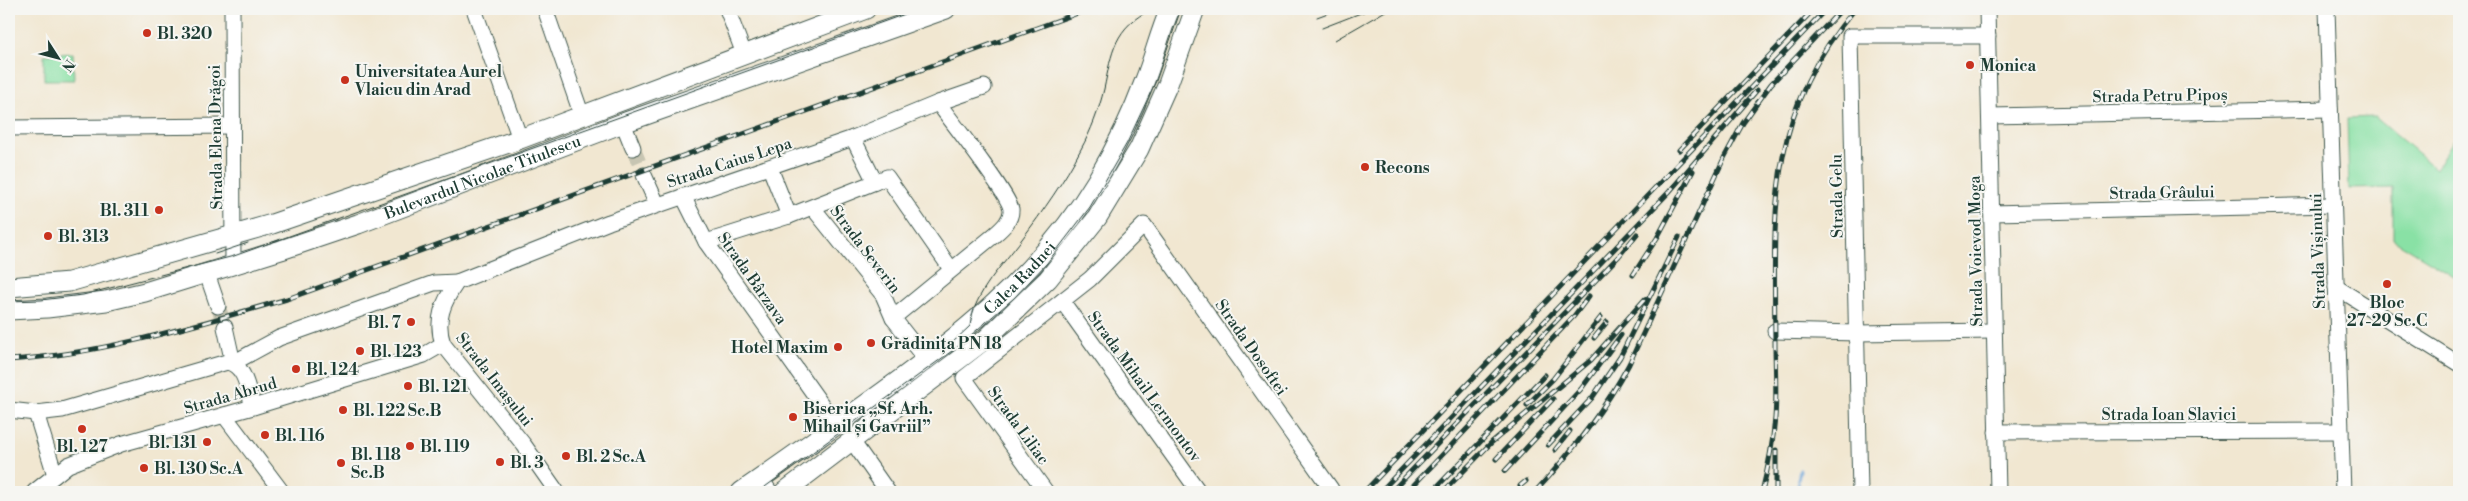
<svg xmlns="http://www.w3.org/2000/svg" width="2468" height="501" viewBox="0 0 2468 501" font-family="'Libre Bodoni',serif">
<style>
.green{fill:#89e1a5;stroke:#548f6c}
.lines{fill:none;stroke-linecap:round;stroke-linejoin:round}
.stream{stroke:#66a1d6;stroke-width:3}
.minor-tunnel{stroke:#c7c5b2;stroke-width:15;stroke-dasharray:15 8;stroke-linecap:butt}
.minor-casing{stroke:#3e564c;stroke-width:17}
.major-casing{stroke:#3e564c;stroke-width:21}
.minor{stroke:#fff;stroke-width:15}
.major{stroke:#fff;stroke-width:19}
.tram{stroke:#1f3d34;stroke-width:1}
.rail-casing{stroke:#1f3d34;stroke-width:5}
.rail{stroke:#f6f6f2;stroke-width:3;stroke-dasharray:9;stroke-linecap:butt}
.poi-dot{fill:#c8321e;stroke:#f6f6f2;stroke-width:2}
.labels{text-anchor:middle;stroke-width:4;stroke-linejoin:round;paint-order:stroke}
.poi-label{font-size:16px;font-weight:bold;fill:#1f3d34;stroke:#f6f6f2;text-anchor:start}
.street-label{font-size:16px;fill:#1f3d34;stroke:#f6f6f2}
</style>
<rect width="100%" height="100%" fill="#f6f6f2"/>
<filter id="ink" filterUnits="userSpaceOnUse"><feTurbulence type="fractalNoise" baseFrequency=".02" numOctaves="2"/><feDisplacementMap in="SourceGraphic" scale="10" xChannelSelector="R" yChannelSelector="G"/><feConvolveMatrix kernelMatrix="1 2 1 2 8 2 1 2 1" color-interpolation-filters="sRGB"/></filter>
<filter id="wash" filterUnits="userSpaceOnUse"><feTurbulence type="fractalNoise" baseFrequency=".0096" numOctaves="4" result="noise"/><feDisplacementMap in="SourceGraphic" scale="20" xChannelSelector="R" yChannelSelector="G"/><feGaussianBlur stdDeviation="1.12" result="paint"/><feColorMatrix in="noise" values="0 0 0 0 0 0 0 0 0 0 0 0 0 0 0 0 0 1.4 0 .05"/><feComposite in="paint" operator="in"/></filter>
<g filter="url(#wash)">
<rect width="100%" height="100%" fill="#f1e7d1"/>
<g class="green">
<path d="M 73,53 L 74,80 L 44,80 L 44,55 Z"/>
<path d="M 2375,117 L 2436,169 L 2459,131 L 2459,279 L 2393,239 L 2393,188 L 2349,189 L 2347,118 Z"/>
</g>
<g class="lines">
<path class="stream" d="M 1796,492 L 1800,470"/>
</g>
</g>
<g filter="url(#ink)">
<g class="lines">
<g class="minor-tunnel">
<path d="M 633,148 L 644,175"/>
<path d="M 218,306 L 225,327"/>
</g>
<defs>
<g id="minor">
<path d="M 232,9 L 233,265"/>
<path d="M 474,9 L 520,139"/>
<path d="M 545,9 L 582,116"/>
<path d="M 727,9 L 744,54"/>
<path d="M 1987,9 L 1998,492"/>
<path d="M 2327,9 L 2343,492"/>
<path d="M 1990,116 L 2330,109"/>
<path d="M 623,123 L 633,148"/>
<path d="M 9,128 L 232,126"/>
<path d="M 770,168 L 789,216"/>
<path d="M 644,175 L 657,204"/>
<path d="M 875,182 L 887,177 L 951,269"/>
<path d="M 683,196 L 706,242 L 836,425"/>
<path d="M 813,208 L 883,295 L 893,318 L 926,360"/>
<path d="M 1992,213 L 2333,205"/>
<path d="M 706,242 L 789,216 L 875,182 L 853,138"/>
<path d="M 207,274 L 218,306"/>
<path d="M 2336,287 L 2459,364"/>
<path d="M 1062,301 L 1199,492"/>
<path d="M 893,318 L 992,237 C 1000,230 1012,221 1011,209 C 1009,195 950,119 938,103"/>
<path d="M 225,327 L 233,363"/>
<path d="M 1775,331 L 1857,333 L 1993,331"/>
<path d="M 233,363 L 279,338 L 434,283 L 457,282"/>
<path d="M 9,410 L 36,413"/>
<path d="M 224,415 L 282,492"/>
<path d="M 1996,432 L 2341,431"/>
<path d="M 852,441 L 888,492"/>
<path d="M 55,475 L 36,413 L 62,410 L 227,362 C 246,365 248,392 253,407"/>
<path d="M 761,479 L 770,492"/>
<path d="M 34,492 L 68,465 L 121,444 L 253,407 L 424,355 L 443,344"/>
<path d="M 557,492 L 524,445 L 443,344 C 435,320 443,302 457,282 L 609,222 L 853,138 L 938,103 L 984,87"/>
<path d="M 1046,492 L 964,378 L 1090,279 L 1144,225 L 1331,489 L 1328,492"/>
<path d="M 1860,492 L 1850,36 L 1988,36"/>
</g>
<g id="major">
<path d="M 9,287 L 69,282 L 272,224 L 520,139 L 866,9"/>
<path id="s1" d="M 9,310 L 47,308 L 106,301 L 145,292 L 281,250 L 358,224 L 623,123 L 946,9"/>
<path id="s2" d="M 741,492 C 782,464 822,435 862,407 C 952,343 1040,276 1097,180 C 1116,148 1132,115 1145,80 C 1154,57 1160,32 1170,9"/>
<path d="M 784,492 L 986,339 L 1048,279 L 1097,218 L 1139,149 L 1168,84 L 1195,9"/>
</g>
</defs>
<use href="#minor" class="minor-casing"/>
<use href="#major" class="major-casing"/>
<use href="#minor" class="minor"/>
<use href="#major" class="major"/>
<g class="tram">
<path d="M 1317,17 L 1339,9"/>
<path d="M 1322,28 L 1371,9"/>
<path d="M 1335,40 L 1389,9"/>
<path d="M 215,254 L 248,243"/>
<path d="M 9,301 L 41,300 L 83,295 L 234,256 L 919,9"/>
<path d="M 952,343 L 970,326 C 974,292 1003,265 1022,239 C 1043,211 1065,180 1081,149 C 1091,131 1099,110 1104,89 C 1112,52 1114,27 1152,9"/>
<path d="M 758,492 L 956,348 L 1014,298 L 1047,263 L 1090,207 L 1127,143 L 1156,81 L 1181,9"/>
</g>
<defs>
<g id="rail">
<path d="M 1679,150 L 1814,9"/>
<path d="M 1633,275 L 1657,238 L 1693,171"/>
<path d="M 1594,338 L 1607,322"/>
<path d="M 9,360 C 104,354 196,325 287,299 L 1089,9"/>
<path d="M 1527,405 L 1553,379 L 1601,317"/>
<path d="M 1548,445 L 1592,398 L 1620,357 L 1679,237"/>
<path d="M 1555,450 L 1570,431"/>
<path d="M 1496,459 L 1553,399"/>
<path d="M 1505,471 L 1581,389 L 1621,335"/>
<path d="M 1520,486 L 1526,481"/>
<path d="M 1364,492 L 1826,9"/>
<path d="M 1380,492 L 1669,192 L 1757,90"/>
<path d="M 1391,492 L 1619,256 L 1637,234"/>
<path d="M 1407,492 L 1574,316 L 1589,296"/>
<path d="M 1432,492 L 1545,375"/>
<path d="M 1443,492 L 1492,442 L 1591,360 L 1645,299"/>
<path d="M 1535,492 C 1571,453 1604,411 1629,364 L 1724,158 L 1743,123 L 1771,84 L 1842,9"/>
<path d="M 1762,492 C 1768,468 1773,442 1775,418 C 1777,393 1775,367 1775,342 C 1774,212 1766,114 1855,9"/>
<path d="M 1776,492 L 1776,450"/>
</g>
</defs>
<use href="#rail" class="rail-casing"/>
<use href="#rail" class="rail"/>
</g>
</g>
<g class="poi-dot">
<circle cx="147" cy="33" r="5"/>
<circle cx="1970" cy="65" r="5"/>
<circle cx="345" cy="80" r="5"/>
<circle cx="1365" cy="167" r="5"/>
<circle cx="159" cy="210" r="5"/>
<circle cx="48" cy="236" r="5"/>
<circle cx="2387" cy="284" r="5"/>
<circle cx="411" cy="322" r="5"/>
<circle cx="871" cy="343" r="5"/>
<circle cx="838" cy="347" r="5"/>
<circle cx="360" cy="351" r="5"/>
<circle cx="296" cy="369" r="5"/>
<circle cx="408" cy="386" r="5"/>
<circle cx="343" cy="410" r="5"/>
<circle cx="793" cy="417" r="5"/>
<circle cx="82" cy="429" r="5"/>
<circle cx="265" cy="435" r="5"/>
<circle cx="207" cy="442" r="5"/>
<circle cx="410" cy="446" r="5"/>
<circle cx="566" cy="456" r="5"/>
<circle cx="500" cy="462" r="5"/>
<circle cx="341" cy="463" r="5"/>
<circle cx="144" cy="468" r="5"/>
</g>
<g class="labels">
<g class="poi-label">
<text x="157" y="39">Bl. 320</text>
<text x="1980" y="71">Monica</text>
<text x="355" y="77">Universitatea Aurel<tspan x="355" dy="18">Vlaicu din Arad</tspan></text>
<text x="1375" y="173">Recons</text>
<text x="149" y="216" text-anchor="end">Bl. 311</text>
<text x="58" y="242">Bl. 313</text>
<text x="2387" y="308" text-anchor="middle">Bloc<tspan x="2387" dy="18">27-29 Sc.C</tspan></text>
<text x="401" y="328" text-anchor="end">Bl. 7</text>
<text x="881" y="349">Grădinița PN 18</text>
<text x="828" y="353" text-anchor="end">Hotel Maxim</text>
<text x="370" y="357">Bl. 123</text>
<text x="306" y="375">Bl. 124</text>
<text x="418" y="392">Bl. 121</text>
<text x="803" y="414">Biserica „Sf. Arh.<tspan x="803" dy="18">Mihail și Gavriil”</tspan></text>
<text x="353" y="416">Bl. 122 Sc.B</text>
<text x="275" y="441">Bl. 116</text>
<text x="197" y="448" text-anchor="end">Bl. 131</text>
<text x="82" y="452" text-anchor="middle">Bl. 127</text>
<text x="420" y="452">Bl. 119</text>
<text x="351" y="460">Bl. 118<tspan x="351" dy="18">Sc.B</tspan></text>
<text x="576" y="462">Bl. 2 Sc.A</text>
<text x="510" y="468">Bl. 3</text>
<text x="154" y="474">Bl. 130 Sc.A</text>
</g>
<g class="street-label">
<text transform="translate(2160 95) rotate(-1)" y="6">Strada Petru Pipoș</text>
<text transform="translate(215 137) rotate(-91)" y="6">Strada Elena Drăgoi</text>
<text transform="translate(729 162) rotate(-18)" y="6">Strada Caius Lepa</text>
<text dy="6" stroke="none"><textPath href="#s1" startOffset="494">Bulevardul Nicolae Titulescu</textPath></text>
<text transform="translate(2162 192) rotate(-1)" y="6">Strada Grâului</text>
<text transform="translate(1836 196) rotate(-91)" y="6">Strada Gelu</text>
<text transform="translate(866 249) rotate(53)" y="6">Strada Severin</text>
<text transform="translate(1975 251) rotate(-91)" y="6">Strada Voievod Moga</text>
<text transform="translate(2317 251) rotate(-92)" y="6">Strada Vișinului</text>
<text dy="6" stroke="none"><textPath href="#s2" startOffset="352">Calea Radnei</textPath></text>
<text transform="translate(753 278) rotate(55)" y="6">Strada Bârzava</text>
<text transform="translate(1252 347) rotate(55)" y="6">Strada Dosoftei</text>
<text transform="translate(495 379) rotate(52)" y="6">Strada Imașului</text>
<text transform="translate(1145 386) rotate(54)" y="6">Strada Mihail Lermontov</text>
<text transform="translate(230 395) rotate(-16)" y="6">Strada Abrud</text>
<text x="2169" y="420">Strada Ioan Slavici</text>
<text transform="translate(1019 425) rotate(54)" y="6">Strada Liliac</text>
</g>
</g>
<rect width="2468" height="501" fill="none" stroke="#f6f6f2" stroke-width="30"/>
<g transform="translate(58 58) rotate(126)" stroke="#f6f6f2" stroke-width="4" paint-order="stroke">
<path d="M0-4L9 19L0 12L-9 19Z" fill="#1f3d34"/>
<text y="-8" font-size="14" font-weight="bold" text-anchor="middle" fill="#1f3d34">N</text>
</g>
</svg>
